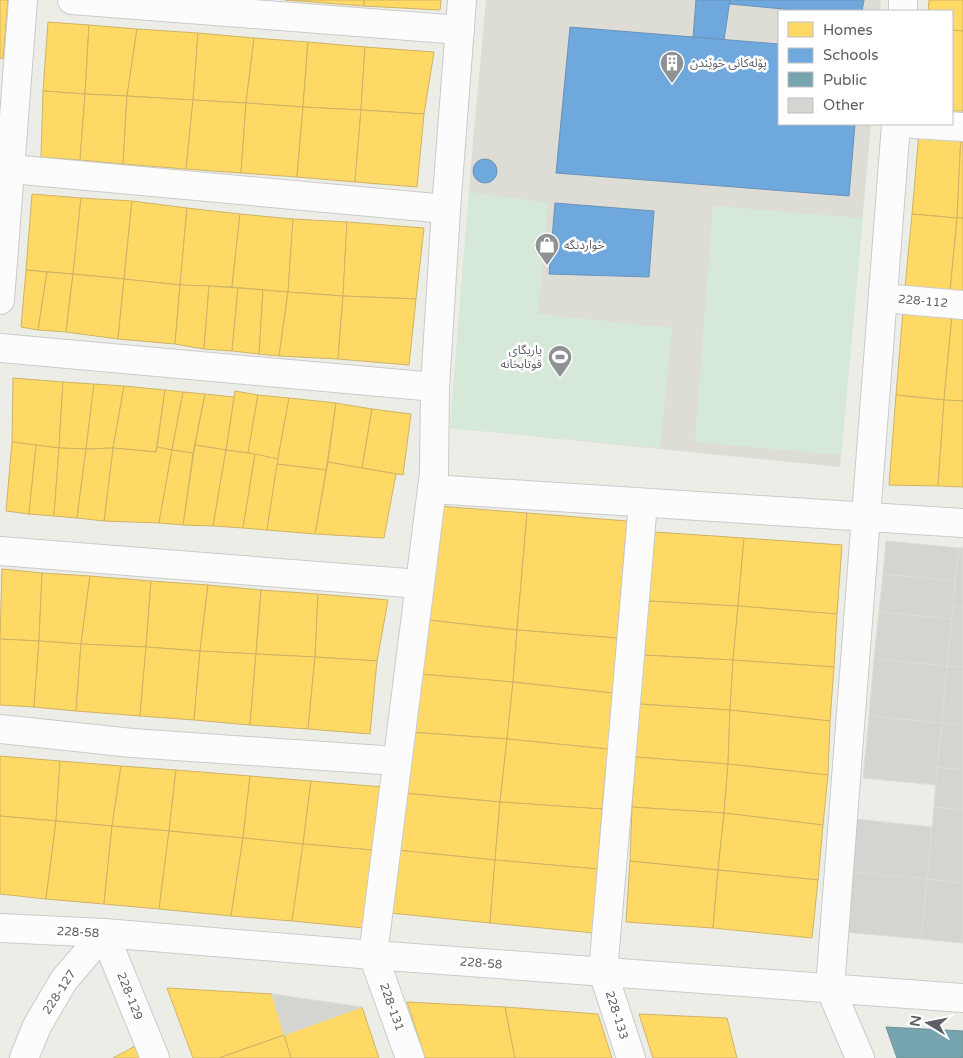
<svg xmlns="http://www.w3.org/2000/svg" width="963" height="1058" viewBox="0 0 963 1058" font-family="'Varela Round','Noto Sans Arabic',sans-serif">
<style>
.education{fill:#ddddd6}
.green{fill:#d6e9d9}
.homes{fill:#ffd966;stroke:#cfb466}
.schools{fill:#6fa8dc;stroke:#6a92b9}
.public{fill:#76a5af;stroke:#6f9099}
.building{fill:#d4d4d1;stroke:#dcdcd7}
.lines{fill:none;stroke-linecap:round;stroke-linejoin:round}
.minor-casing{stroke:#cacbca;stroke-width:30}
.minor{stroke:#fcfcfc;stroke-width:28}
.labels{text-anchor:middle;stroke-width:5;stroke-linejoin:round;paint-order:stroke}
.poi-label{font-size:12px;fill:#5e5f66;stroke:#fff;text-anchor:start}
.street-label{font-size:12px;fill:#5e5f66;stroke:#fff}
</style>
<rect width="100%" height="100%" fill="#edede8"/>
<path class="education" d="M 486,0 L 881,0 L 880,11 L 779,11 L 779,124 L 871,124 L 840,467 L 450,428 L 474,130 Z"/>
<g class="green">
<path d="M 469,192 L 548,203 L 538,314 L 672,328 L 660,448 L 450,428 Z"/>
<path d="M 713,206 L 863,218 L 841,455 L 695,442 Z"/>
</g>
<g class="homes">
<path d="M 0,0 L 8,0 L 3,59 L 0,58 Z"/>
<path d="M 285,0 L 364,0 L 364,6 Z"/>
<path d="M 364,0 L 441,0 L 440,10 L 364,6 Z"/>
<path d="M 929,0 L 963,0 L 963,31 L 952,30 L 952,11 L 928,11 Z"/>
<path d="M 48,22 L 89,25 L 85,94 L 43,91 Z"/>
<path d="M 89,25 L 137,29 L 127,96 L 85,94 Z"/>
<path d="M 137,29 L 198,33 L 193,100 L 127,96 Z"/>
<path d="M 952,30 L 963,31 L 963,111 L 952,111 Z"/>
<path d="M 198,33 L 254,38 L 246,103 L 193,100 Z"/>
<path d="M 254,38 L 308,42 L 303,107 L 246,103 Z"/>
<path d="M 308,42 L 365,47 L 361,110 L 303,107 Z"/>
<path d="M 365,47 L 434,52 L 424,114 L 361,110 Z"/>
<path d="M 43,91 L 85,94 L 80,160 L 41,157 Z"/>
<path d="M 85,94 L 127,96 L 123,164 L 80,160 Z"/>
<path d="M 127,96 L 193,100 L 186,169 L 123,164 Z"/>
<path d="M 193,100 L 246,103 L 241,173 L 186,169 Z"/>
<path d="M 246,103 L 303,107 L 297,177 L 241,173 Z"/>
<path d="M 303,107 L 361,110 L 355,182 L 297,177 Z"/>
<path d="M 361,110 L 424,114 L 417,187 L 355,182 Z"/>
<path d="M 919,132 L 961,135 L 957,218 L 912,214 Z"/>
<path d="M 961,135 L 963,135 L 963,218 L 957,218 Z"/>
<path d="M 32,194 L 81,198 L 73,274 L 26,270 Z"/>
<path d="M 81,198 L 132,201 L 124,279 L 73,274 Z"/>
<path d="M 132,201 L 187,208 L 180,285 L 124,279 Z"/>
<path d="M 187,208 L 240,214 L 232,287 L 180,285 Z"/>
<path d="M 240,214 L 293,219 L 288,292 L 232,287 Z"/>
<path d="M 912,214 L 957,218 L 950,292 L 905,287 Z"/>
<path d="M 957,218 L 963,218 L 963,293 L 950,292 Z"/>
<path d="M 293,219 L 347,222 L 343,296 L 288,292 Z"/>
<path d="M 347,222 L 424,228 L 416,299 L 343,296 Z"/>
<path d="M 26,270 L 47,272 L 38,330 L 21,327 Z"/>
<path d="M 47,272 L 73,274 L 66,332 L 38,330 Z"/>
<path d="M 73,274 L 124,279 L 118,339 L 66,332 Z"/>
<path d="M 124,279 L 180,285 L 175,344 L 118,339 Z"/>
<path d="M 180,285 L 209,286 L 204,349 L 175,344 Z"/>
<path d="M 209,286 L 238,288 L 232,351 L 204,349 Z"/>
<path d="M 238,288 L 263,290 L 259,354 L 232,351 Z"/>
<path d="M 263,290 L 288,292 L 279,356 L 259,354 Z"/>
<path d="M 288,292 L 343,296 L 338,359 L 279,356 Z"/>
<path d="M 343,296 L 416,299 L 409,365 L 338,359 Z"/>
<path d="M 903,311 L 952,315 L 944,400 L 896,395 Z"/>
<path d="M 952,315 L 963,316 L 963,401 L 944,400 Z"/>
<path d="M 13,378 L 63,382 L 59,448 L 12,442 Z"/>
<path d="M 63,382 L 94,384 L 86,449 L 59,448 Z"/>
<path d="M 94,384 L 124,386 L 113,448 L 86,449 Z"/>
<path d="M 124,386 L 165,390 L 156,452 L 113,448 Z"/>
<path d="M 165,390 L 183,392 L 172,450 L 157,447 Z"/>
<path d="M 235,391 L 258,395 L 248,453 L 226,450 Z"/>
<path d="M 183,392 L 205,394 L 193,453 L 172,450 Z"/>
<path d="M 205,394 L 234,397 L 226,450 L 195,445 Z"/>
<path d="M 258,395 L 289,398 L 278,459 L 248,453 Z"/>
<path d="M 896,395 L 944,400 L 938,486 L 889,485 Z"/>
<path d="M 289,398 L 336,403 L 326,470 L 277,464 Z"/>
<path d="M 944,400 L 963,401 L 963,487 L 938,486 Z"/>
<path d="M 336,403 L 372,409 L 362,468 L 328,462 Z"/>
<path d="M 372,409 L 411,414 L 403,475 L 362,468 Z"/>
<path d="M 12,442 L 36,445 L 29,514 L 6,511 Z"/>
<path d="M 36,445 L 59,448 L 54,516 L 29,514 Z"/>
<path d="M 195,445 L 226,450 L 213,526 L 183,525 Z"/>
<path d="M 157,447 L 172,450 L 159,523 L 104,521 L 113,448 L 156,452 Z"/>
<path d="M 59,448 L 86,449 L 77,518 L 54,516 Z"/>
<path d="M 113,448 L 104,521 L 77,518 L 86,449 Z"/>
<path d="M 172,450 L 193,453 L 183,525 L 159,523 Z"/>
<path d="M 226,450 L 255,454 L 243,528 L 213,526 Z"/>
<path d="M 255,454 L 278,459 L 267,530 L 243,528 Z"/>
<path d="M 328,462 L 396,474 L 384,538 L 315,534 Z"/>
<path d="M 277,464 L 326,470 L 315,534 L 267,530 Z"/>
<path d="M 438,506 L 527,513 L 517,630 L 428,620 Z"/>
<path d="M 527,513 L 627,521 L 617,638 L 517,630 Z"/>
<path d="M 655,532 L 744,538 L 738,606 L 648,601 Z"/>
<path d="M 744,538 L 842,545 L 837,614 L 738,606 Z"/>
<path d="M 2,569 L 42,573 L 39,641 L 0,639 Z"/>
<path d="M 42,573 L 90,576 L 81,644 L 39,641 Z"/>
<path d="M 90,576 L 151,581 L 146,647 L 81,644 Z"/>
<path d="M 151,581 L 208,585 L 200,651 L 146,647 Z"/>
<path d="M 208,585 L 261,590 L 256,654 L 200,651 Z"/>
<path d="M 261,590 L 318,594 L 315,657 L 256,654 Z"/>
<path d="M 318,594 L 388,600 L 377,661 L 315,657 Z"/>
<path d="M 648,601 L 738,606 L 733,660 L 644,655 Z"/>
<path d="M 738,606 L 837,614 L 834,667 L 733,660 Z"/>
<path d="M 428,620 L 517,630 L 513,682 L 420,674 Z"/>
<path d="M 517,630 L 617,638 L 613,693 L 513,682 Z"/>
<path d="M 0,639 L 39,641 L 34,707 L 0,705 Z"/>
<path d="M 39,641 L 81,644 L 76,711 L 34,707 Z"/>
<path d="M 81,644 L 146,647 L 140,716 L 76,711 Z"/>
<path d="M 146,647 L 200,651 L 194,720 L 140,716 Z"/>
<path d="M 200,651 L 256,654 L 250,725 L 194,720 Z"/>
<path d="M 256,654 L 315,657 L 308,729 L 250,725 Z"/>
<path d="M 644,655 L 733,660 L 730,710 L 639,704 Z"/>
<path d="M 315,657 L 377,661 L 370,734 L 308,729 Z"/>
<path d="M 733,660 L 834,667 L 830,721 L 730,710 Z"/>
<path d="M 420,674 L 513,682 L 507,739 L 409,732 Z"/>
<path d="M 513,682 L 613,693 L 608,749 L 507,739 Z"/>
<path d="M 639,704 L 730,710 L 728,764 L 635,757 Z"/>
<path d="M 730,710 L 830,721 L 828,775 L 728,764 Z"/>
<path d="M 409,732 L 507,739 L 500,802 L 403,793 Z"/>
<path d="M 507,739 L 608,749 L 602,809 L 500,802 Z"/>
<path d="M 0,756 L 60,761 L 56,821 L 0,816 Z"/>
<path d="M 635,757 L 728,764 L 724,813 L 632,807 Z"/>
<path d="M 60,761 L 121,766 L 112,826 L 56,821 Z"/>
<path d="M 728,764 L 828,775 L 823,825 L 724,813 Z"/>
<path d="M 121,766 L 176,770 L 169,831 L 112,826 Z"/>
<path d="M 176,770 L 250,776 L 243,838 L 169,831 Z"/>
<path d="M 250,776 L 311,781 L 303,844 L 243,838 Z"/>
<path d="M 311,781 L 383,787 L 372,850 L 303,844 Z"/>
<path d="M 403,793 L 500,802 L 495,860 L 396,850 Z"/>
<path d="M 500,802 L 602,809 L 598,869 L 495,860 Z"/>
<path d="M 632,807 L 724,813 L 718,870 L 630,861 Z"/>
<path d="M 724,813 L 823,825 L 818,880 L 718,870 Z"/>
<path d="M 0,816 L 56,821 L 46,899 L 0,894 Z"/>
<path d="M 56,821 L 112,826 L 104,904 L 46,899 Z"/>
<path d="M 112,826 L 169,831 L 159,909 L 104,904 Z"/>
<path d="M 169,831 L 243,838 L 231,916 L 159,909 Z"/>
<path d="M 243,838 L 303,844 L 292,921 L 231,916 Z"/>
<path d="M 303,844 L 372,850 L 364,928 L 292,921 Z"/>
<path d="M 396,850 L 495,860 L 490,923 L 390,913 Z"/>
<path d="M 495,860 L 598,869 L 594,933 L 490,923 Z"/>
<path d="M 630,861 L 718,870 L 713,928 L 626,922 Z"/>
<path d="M 718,870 L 818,880 L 812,938 L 713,928 Z"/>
<path d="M 167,988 L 272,994 L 284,1035 L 219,1058 L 193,1058 Z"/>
<path d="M 407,1002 L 505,1007 L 515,1058 L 425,1058 Z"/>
<path d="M 362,1007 L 379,1058 L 291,1058 L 284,1035 Z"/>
<path d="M 505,1007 L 598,1014 L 612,1058 L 515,1058 Z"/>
<path d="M 639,1014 L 727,1018 L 737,1058 L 653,1058 Z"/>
<path d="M 284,1035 L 291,1058 L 219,1058 Z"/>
<path d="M 139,1044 L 144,1058 L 113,1058 Z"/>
</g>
<g class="schools">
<path d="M 696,0 L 730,0 L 724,40 L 693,38 Z"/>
<path d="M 730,0 L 864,0 L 862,11 L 804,11 L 730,4 Z"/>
<path d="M 570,27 L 779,44 L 779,124 L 855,124 L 849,196 L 556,173 Z"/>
<circle cx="485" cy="171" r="12"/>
<path d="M 555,203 L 654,211 L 649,277 L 549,274 Z"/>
</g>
<path class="public" d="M 886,1027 L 963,1031 L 963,1058 L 897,1058 Z"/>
<g class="building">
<path d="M 886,541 L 959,548 L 955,581 L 883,574 Z"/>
<path d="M 959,548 L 963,548 L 963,607 L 953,606 Z"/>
<path d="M 883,574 L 955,581 L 952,619 L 879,612 Z"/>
<path d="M 953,606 L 963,607 L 963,667 L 947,666 Z"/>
<path d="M 879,612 L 952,619 L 947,666 L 874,659 Z"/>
<path d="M 874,659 L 947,666 L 942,723 L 869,716 Z"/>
<path d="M 947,666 L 963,667 L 963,725 L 942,723 Z"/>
<path d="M 869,716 L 942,723 L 936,785 L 863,778 Z"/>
<path d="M 942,723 L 963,725 L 963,770 L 937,767 Z"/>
<path d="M 937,767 L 963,770 L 963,810 L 934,807 Z"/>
<path d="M 934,807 L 963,810 L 963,883 L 927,879 Z"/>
<path d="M 855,819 L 932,827 L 927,879 L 850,872 Z"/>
<path d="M 850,872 L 927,879 L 921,939 L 844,932 Z"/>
<path d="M 927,879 L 963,883 L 963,943 L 921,939 Z"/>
<path d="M 272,994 L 362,1007 L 284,1035 Z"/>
</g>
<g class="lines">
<defs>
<g id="minor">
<path d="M 72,0 L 460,30"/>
<path d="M 903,11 L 903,0"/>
<path d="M 913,124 L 963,127"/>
<path d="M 11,169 L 446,209"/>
<path d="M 883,298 L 963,305"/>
<path d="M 0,300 L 23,0"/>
<path d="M 0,348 L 435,387"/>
<path d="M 432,489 L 963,523"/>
<path d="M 0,551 L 420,584"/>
<path d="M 0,729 L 132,743 L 397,761"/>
<path d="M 0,928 L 104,933 L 373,955 L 963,998"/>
<path d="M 24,1058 L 37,1026 L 64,980 L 104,933 L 155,1058"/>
<path d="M 410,1058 L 373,955 L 434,473 L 435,387 L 446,209 L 462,0"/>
<path d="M 631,1058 L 603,972 L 643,503"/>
<path d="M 860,1058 L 830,988 L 896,124"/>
</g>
</defs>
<use href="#minor" class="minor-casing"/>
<use href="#minor" class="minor"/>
</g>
<defs>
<symbol id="building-pin" viewBox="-11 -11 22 30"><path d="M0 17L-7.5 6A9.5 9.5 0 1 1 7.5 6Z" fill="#909194" stroke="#fff"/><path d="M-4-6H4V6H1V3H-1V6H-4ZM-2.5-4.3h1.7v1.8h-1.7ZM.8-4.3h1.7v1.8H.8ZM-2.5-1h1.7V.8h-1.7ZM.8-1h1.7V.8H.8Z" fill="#fff"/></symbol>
<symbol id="shop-pin" viewBox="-11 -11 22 30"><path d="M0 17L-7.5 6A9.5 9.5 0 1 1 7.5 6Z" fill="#909194" stroke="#fff"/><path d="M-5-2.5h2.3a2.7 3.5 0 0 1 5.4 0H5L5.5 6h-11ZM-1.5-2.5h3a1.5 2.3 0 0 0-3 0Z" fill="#fff"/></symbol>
<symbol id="stadium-pin" viewBox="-11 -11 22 30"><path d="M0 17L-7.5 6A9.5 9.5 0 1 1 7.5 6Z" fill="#909194" stroke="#fff"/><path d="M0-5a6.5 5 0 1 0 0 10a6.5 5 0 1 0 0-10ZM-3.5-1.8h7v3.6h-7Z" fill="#fff"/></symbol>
</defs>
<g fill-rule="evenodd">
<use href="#building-pin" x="658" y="49" width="28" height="38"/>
<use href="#shop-pin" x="533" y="231" width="28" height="38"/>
<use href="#stadium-pin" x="546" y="343" width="28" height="38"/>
</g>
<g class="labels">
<g class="poi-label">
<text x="690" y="67">پۆلەکانی خوێندن</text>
<text x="564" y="249">خواردنگە</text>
<text x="542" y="354" text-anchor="end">یاریگای<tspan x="542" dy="14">قوتابخانە</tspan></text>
</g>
<g class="street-label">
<text transform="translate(923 301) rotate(5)" y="4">228-112</text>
<text transform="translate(78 932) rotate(3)" y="4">228-58</text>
<text transform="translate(481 963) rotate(4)" y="4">228-58</text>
<text transform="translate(59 992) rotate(-57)" y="4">228-127</text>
<text transform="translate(130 996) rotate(68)" y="4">228-129</text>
<text transform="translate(392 1007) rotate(70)" y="4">228-131</text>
<text transform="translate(617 1015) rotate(72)" y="4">228-133</text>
</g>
</g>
<rect x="778" y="10" width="175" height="115" fill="#ffffff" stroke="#bfbfc2"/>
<rect x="788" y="22" width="25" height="15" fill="#ffd966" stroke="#bfbfc2"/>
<text x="823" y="35" font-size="15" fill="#5e5f66">Homes</text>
<rect x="788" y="48" width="25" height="15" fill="#6fa8dc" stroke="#bfbfc2"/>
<text x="823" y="60" font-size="15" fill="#5e5f66">Schools</text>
<rect x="788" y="72" width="25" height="15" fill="#76a5af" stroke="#bfbfc2"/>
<text x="823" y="85" font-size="15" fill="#5e5f66">Public</text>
<rect x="788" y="98" width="25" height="15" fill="#d4d4d1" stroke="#bfbfc2"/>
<text x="823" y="110" font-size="15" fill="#5e5f66">Other</text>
<g transform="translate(928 1023) rotate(280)" stroke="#ffffff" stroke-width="4" paint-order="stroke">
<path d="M0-4L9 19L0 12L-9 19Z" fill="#5e5f66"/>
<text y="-8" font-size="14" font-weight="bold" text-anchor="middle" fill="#5e5f66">N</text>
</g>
</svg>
